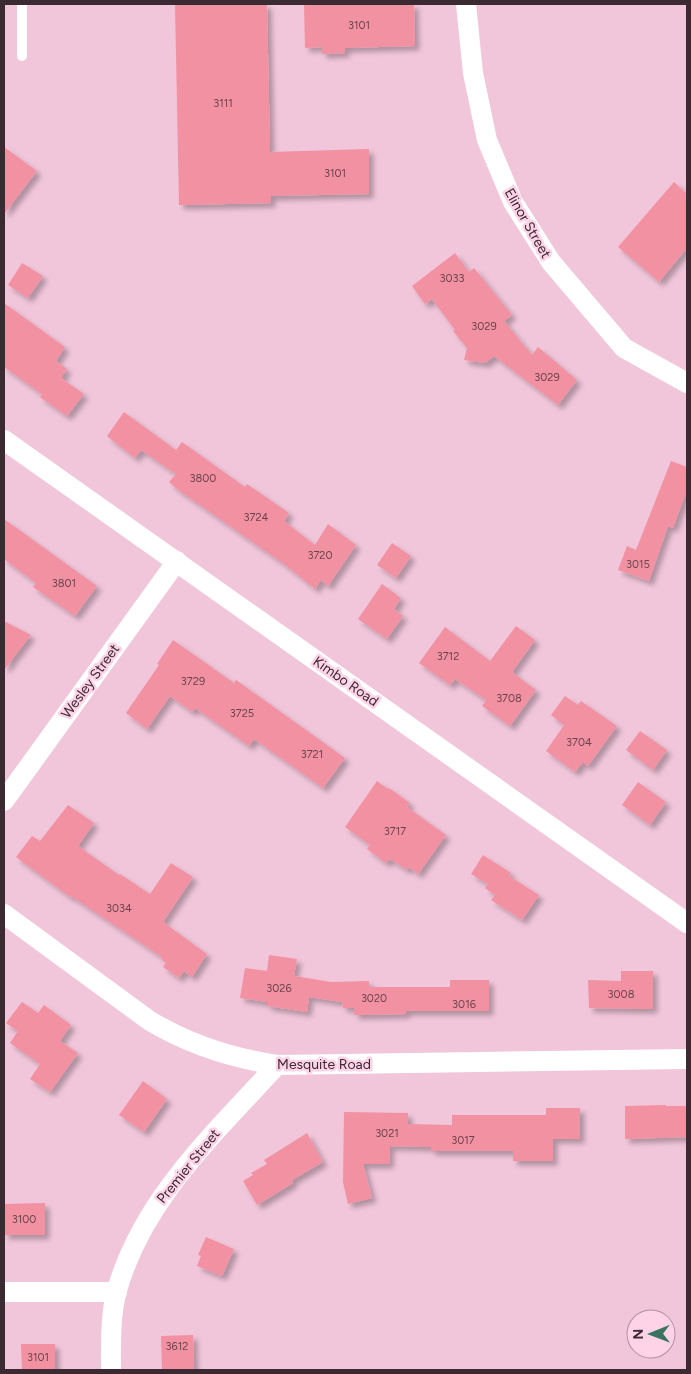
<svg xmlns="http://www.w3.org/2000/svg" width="691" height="1374" viewBox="0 0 691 1374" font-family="Figtree,sans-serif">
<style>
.building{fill:#f291a2;filter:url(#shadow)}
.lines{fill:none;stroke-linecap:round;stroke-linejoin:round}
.lane{stroke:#fff;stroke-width:10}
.street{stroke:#fff;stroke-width:20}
.labels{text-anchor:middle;stroke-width:5;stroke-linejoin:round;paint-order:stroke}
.number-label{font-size:11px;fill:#69444e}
.street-label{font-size:14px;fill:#3b2a32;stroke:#ffd3e7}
</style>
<defs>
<filter id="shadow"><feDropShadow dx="4.5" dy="4.5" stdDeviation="2.5" flood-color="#0004"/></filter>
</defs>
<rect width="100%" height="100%" fill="#f1c6da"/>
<g class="building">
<path d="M 175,4 L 267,4 L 270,152 L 369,149 L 369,194 L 271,196 L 271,203 L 179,205 Z"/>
<path d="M 304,4 L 414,4 L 415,46 L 345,48 L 345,53 L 322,54 L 322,47 L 305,48 Z"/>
<path d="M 4,147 L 37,171 L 4,214 Z"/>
<path d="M 674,182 L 687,194 L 687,248 L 659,282 L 618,247 Z"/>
<path d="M 455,253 L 469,272 L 474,268 L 512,315 L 504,321 L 532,355 L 538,347 L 577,380 L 558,405 L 494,356 L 485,363 L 464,360 L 467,348 L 453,331 L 455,330 L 432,299 L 425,304 L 412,286 Z"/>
<path d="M 22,263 L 43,276 L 28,298 L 8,285 Z"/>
<path d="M 4,303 L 65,347 L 56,361 L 67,369 L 61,378 L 84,394 L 67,416 L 40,397 L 42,394 L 4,367 Z"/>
<path d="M 124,412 L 176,450 L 182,442 L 245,487 L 247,484 L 289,513 L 284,521 L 315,545 L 328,524 L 356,545 L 328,586 L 321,580 L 315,589 L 284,564 L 177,489 L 169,482 L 176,474 L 141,450 L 135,458 L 107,436 Z"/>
<path d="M 671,461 L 687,467 L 687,490 L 673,528 L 668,526 L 649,581 L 618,570 L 627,546 L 636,550 Z"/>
<path d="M 4,519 L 97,586 L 75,616 L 33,587 L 36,583 L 4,559 Z"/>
<path d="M 392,543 L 411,556 L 396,578 L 377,565 Z"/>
<path d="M 382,584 L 401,598 L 394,609 L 403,616 L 387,639 L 358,619 Z"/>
<path d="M 4,621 L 31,635 L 4,670 Z"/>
<path d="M 516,626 L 535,640 L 512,672 L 536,690 L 510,726 L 482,706 L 486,700 L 455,679 L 450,685 L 419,663 L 445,627 L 490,661 Z"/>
<path d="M 173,640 L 234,683 L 236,680 L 345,758 L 323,788 L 254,739 L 249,746 L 195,708 L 192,712 L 170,696 L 147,729 L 126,713 L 159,665 L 157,664 Z"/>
<path d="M 565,696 L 578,705 L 581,701 L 617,726 L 588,766 L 583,762 L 575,772 L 546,751 L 564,725 L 551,715 Z"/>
<path d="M 640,731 L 667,750 L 653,770 L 626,750 Z"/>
<path d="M 377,781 L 388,789 L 389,788 L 410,803 L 407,807 L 446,835 L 418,874 L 409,867 L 407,870 L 390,859 L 386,863 L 367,849 L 370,845 L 345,827 Z"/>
<path d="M 638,782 L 666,802 L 650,825 L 622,805 Z"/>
<path d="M 68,805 L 94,823 L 78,846 L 119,875 L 120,874 L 150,894 L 171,863 L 193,877 L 163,922 L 207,954 L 192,977 L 184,971 L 179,978 L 163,967 L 166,963 L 161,959 L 162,957 L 71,896 L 70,897 L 16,857 L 32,836 L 40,841 Z"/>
<path d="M 483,855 L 511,873 L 509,876 L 539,895 L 522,920 L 491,900 L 495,895 L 485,888 L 488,884 L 471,874 Z"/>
<path d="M 269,955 L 297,959 L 294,976 L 331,982 L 369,981 L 369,987 L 450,987 L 450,980 L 489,980 L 489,1011 L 406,1011 L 406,1014 L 354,1015 L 354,1008 L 343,1008 L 342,1002 L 309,997 L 307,1012 L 267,1006 L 267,1002 L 240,998 L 245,968 L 267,971 Z"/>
<path d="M 621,971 L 653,971 L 653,1009 L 589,1008 L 588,980 L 621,981 Z"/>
<path d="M 22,1002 L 38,1013 L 44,1005 L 71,1025 L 60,1041 L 78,1053 L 50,1092 L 30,1079 L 40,1064 L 10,1043 L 18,1031 L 6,1023 Z"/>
<path d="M 143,1081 L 167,1099 L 144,1132 L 119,1115 Z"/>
<path d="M 666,1105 L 666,1106 L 687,1106 L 687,1137 L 625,1139 L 625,1106 Z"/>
<path d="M 546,1108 L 580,1108 L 580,1139 L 553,1139 L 553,1161 L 513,1161 L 513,1151 L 431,1151 L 431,1147 L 390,1146 L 389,1164 L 363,1164 L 372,1198 L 348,1204 L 343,1182 L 344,1112 L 408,1113 L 408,1124 L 452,1125 L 452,1115 L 546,1115 Z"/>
<path d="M 307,1133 L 323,1162 L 292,1180 L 293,1183 L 257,1205 L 243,1181 L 253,1175 L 251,1173 L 267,1164 L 264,1160 Z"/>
<path d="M 45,1203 L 45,1235 L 4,1235 L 4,1204 Z"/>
<path d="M 206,1237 L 234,1249 L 222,1276 L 197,1266 L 201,1256 L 198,1255 Z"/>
<path d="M 193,1335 L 194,1370 L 162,1370 L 161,1336 Z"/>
<path d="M 21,1344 L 55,1344 L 55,1370 L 22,1370 Z"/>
</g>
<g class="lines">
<path class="lane" d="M 22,4 L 22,56"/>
<g class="street">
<path d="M 466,4 L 473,73 L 487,140 L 513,202 L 551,262 L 624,348 L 687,383"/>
<path d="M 4,440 L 687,923"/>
<path d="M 4,801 L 177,561"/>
<path d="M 4,914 L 150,1021 C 190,1045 231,1058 277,1065 L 687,1059"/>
<path d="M 4,1292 L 117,1292"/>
<path d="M 111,1370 C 111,1345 110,1315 117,1290 C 143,1199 214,1134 277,1065"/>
</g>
</g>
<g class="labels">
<g class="number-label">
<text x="359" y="29">3101</text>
<text x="223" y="107">3111</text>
<text x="335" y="177">3101</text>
<text x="452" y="282">3033</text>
<text x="484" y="330">3029</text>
<text x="547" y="381">3029</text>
<text x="203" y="482">3800</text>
<text x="256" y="521">3724</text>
<text x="320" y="559">3720</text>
<text x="638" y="568">3015</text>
<text x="64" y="587">3801</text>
<text x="448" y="660">3712</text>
<text x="193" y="685">3729</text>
<text x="509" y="702">3708</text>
<text x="242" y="717">3725</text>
<text x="579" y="746">3704</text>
<text x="312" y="758">3721</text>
<text x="395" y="835">3717</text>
<text x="119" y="912">3034</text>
<text x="279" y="992">3026</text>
<text x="621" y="998">3008</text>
<text x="374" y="1002">3020</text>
<text x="464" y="1008">3016</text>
<text x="387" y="1137">3021</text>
<text x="463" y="1144">3017</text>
<text x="24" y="1223">3100</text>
<text x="177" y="1350">3612</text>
<text x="38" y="1361">3101</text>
</g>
<g class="street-label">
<text transform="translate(528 223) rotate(60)" y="5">Elinor Street</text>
<text transform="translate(90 681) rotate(-54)" y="5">Wesley Street</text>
<text transform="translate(346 681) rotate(35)" y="5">Kimbo Road</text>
<text x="324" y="1069">Mesquite Road</text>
<text transform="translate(188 1166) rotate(-51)" y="5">Premier Street</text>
</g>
</g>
<rect width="691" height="1374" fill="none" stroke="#3b2a32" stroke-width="10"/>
<g transform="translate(651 1334) rotate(269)"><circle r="24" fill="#ffd3e7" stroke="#b18f9f"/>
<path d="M0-4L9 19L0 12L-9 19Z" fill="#38745f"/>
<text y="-8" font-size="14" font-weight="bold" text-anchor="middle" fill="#3b2a32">N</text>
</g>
</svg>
